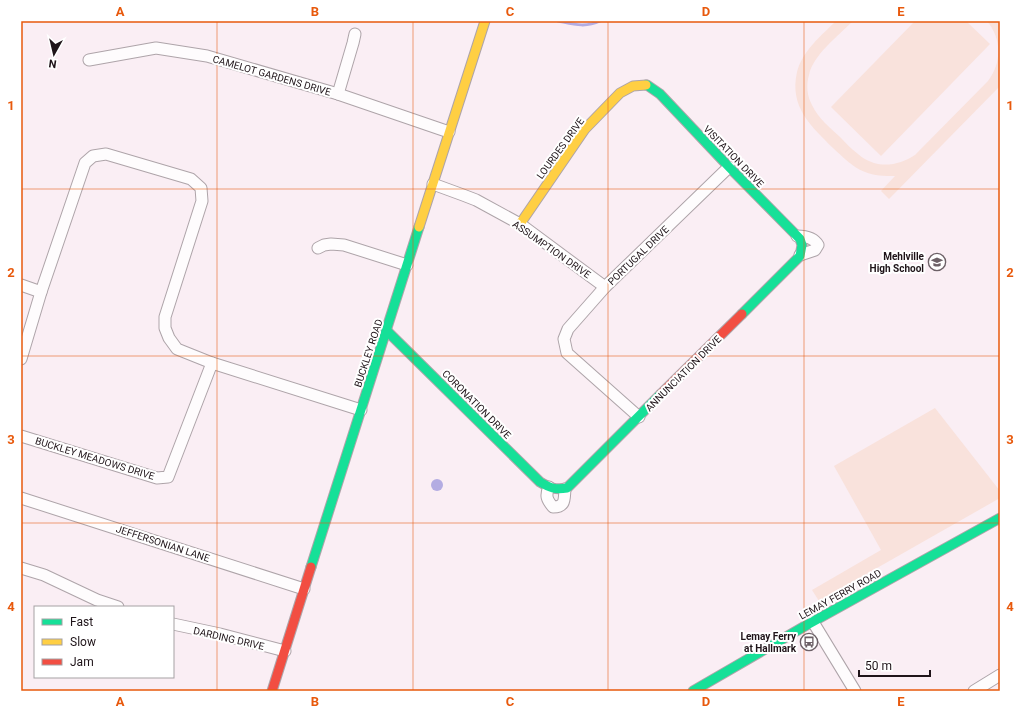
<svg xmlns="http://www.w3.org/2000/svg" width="1021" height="712" viewBox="0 0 1021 712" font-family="Roboto,sans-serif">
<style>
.green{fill:#f9e2dc}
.water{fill:#b3ace2}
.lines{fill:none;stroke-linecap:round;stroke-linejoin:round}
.stream{stroke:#b3ace2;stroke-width:3}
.street-casing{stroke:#aea4a9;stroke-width:13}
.fast-casing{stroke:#aea4a9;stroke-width:11}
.slow-casing{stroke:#aea4a9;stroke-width:11}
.jam-casing{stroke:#aea4a9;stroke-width:11}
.street{stroke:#fefcfd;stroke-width:11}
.fast{stroke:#16e098;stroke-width:9}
.slow{stroke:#ffcf43;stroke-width:9}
.jam{stroke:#f24e42;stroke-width:9}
.grid{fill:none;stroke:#e8590c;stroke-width:1;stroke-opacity:0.55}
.labels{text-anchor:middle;stroke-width:4;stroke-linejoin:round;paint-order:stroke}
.street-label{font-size:10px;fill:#1f1419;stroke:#fff}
.poi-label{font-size:10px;font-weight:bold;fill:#1f1419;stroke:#fff;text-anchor:end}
.neatline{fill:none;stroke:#e8590c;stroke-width:1.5}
.grid-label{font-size:13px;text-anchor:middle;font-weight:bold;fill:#e8590c}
</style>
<rect width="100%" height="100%" fill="#faeef4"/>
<g class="green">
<path d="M 836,21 L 853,21 C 838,36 813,55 809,75 C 806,85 807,96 812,105 C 818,118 830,128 840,137 C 846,143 851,149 858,154 C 862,158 868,161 874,163 C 888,167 903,163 915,155 L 988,81 C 1002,63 1002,39 987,21 L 1000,21 L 1000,86 L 889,199 L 881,191 L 895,176 C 884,176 874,176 865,172 C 852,167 843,157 833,148 C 811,126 789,107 797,72 C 803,50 821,36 836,21 Z"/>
<path d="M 915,21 L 966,21 L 990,44 L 881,156 L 831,107 Z"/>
<path d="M 935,408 L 1000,491 L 1000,498 L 819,601 L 812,590 L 881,550 L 834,466 Z"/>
</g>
<circle class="water" cx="437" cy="485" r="6"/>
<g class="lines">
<path class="stream" d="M 558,21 C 573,24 585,28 600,21"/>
<defs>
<g id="street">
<path d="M 89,60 L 156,48 L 207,56 L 338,94 L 449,132"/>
<path d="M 338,94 L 353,43 L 355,34"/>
<path d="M 433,184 L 463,195 L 476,200 L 520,224 L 605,287"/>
<path d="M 797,236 C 805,236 814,238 818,245 L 815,250 L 800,255"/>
<path d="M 318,248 L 324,245 L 331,244 L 344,245 L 407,265"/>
<path d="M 21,285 L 41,292"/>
<path d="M 21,359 L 41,292 L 85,163 L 93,156 L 106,154 L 191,179 L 201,188 L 202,201 L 165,317 L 165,328 L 169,338 L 177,349 L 212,363 L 361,410"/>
<path d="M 639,417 L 567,353 L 564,339 L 568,329 L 605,287 L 729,167"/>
<path d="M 21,436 L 157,478 L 168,477 L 212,363"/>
<path d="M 549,487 C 545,496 547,500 553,507 C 566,507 564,499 565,489"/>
<path d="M 21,498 L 304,589"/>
<path d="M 21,568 L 44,575 L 97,600 L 118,607"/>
<path d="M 813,622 L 855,691"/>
<path d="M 173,624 L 220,634 L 285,651"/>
<path d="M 974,691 L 1000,675"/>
</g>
<g id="fast">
<path d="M 646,85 L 647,85 L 660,94 L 729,167 L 800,239 L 802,245 L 800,256 L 742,314"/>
<path d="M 387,331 L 540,482 C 550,488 555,490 567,488 L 661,394"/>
<path d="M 311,567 L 419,227"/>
<path d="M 693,691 L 805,626 L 1000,518"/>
</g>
<g id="slow">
<path d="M 520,224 L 585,129 L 620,93 L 633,86 L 646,85"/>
<path d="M 419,227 L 485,21"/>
</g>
<g id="jam">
<path d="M 661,394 L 742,314"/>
<path d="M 272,691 L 311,567"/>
</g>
</defs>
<use href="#street" class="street-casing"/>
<use href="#fast" class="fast-casing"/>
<use href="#slow" class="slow-casing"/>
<use href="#jam" class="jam-casing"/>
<use href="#street" class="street"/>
<use href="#fast" class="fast"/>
<use href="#slow" class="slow"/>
<use href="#jam" class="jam"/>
</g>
<path class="grid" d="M 217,21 L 217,691M 413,21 L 413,691M 608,21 L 608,691M 804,21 L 804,691M 21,189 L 1000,189M 21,356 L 1000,356M 21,523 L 1000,523"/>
<defs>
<symbol id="school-ring" viewBox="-11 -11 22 22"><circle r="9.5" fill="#fff" stroke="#6c6066" stroke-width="1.5"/><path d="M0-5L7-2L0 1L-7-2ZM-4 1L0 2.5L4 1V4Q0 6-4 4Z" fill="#6c6066"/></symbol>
<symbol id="bus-ring" viewBox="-11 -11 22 22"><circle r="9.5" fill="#fff" stroke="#6c6066" stroke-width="1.5"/><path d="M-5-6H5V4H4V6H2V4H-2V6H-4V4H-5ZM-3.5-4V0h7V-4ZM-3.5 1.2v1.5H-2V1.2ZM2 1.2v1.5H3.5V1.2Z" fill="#6c6066"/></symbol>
</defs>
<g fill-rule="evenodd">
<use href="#school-ring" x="927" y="252" width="20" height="20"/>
<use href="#bus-ring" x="799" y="632" width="20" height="20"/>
</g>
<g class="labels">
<g class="street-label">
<text transform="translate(272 75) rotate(16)" y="4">CAMELOT GARDENS DRIVE</text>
<text transform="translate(560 148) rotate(-54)" y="4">LOURDES DRIVE</text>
<text transform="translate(734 156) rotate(46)" y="4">VISITATION DRIVE</text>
<text transform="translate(552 249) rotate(35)" y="4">ASSUMPTION DRIVE</text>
<text transform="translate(638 255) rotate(-44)" y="4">PORTUGAL DRIVE</text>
<text transform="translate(368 353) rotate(-72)" y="4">BUCKLEY ROAD</text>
<text transform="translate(683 373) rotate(-45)" y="4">ANNUNCIATION DRIVE</text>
<text transform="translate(477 404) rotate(45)" y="4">CORONATION DRIVE</text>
<text transform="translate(95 458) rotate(17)" y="4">BUCKLEY MEADOWS DRIVE</text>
<text transform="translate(163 543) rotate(18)" y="4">JEFFERSONIAN LANE</text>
<text transform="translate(840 594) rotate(-29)" y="4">LEMAY FERRY ROAD</text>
<text transform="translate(229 638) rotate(13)" y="4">DARDING DRIVE</text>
</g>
<g class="poi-label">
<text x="924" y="260">Mehlville<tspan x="924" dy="12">High School</tspan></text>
<text x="796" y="640">Lemay Ferry<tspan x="796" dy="12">at Hallmark</tspan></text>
</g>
</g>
<rect width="1021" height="712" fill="none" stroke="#ffffff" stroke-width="44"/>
<rect x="34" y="606" width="140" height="72" fill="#ffffff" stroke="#a5a1a3"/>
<rect x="42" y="619" width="20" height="6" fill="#16e098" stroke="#a5a1a3"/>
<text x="70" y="626" font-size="12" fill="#1f1419">Fast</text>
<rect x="42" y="639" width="20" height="6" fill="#ffcf43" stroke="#a5a1a3"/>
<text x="70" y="646" font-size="12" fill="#1f1419">Slow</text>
<rect x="42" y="659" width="20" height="6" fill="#f24e42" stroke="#a5a1a3"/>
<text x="70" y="666" font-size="12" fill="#1f1419">Jam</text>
<g transform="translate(54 54) rotate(188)" stroke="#ffffff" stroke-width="3" paint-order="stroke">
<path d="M0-3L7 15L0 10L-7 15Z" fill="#1f1419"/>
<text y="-6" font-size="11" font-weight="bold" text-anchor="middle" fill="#1f1419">N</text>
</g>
<path d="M859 670v6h71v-6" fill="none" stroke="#1f1419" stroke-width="2"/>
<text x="865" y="670" font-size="12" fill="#1f1419" stroke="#ffffff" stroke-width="3" paint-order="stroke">50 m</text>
<rect x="22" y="22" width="977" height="668" class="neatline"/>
<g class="grid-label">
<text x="120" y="16">A</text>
<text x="315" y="16">B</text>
<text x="510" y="16">C</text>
<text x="706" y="16">D</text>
<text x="901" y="16">E</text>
<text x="11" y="110">1</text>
<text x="1010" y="110">1</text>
<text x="11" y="277">2</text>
<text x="1010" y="277">2</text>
<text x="11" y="444">3</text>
<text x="1010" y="444">3</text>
<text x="11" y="611">4</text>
<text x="1010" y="611">4</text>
<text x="120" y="706">A</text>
<text x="315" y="706">B</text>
<text x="510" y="706">C</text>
<text x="706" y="706">D</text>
<text x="901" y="706">E</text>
</g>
</svg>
